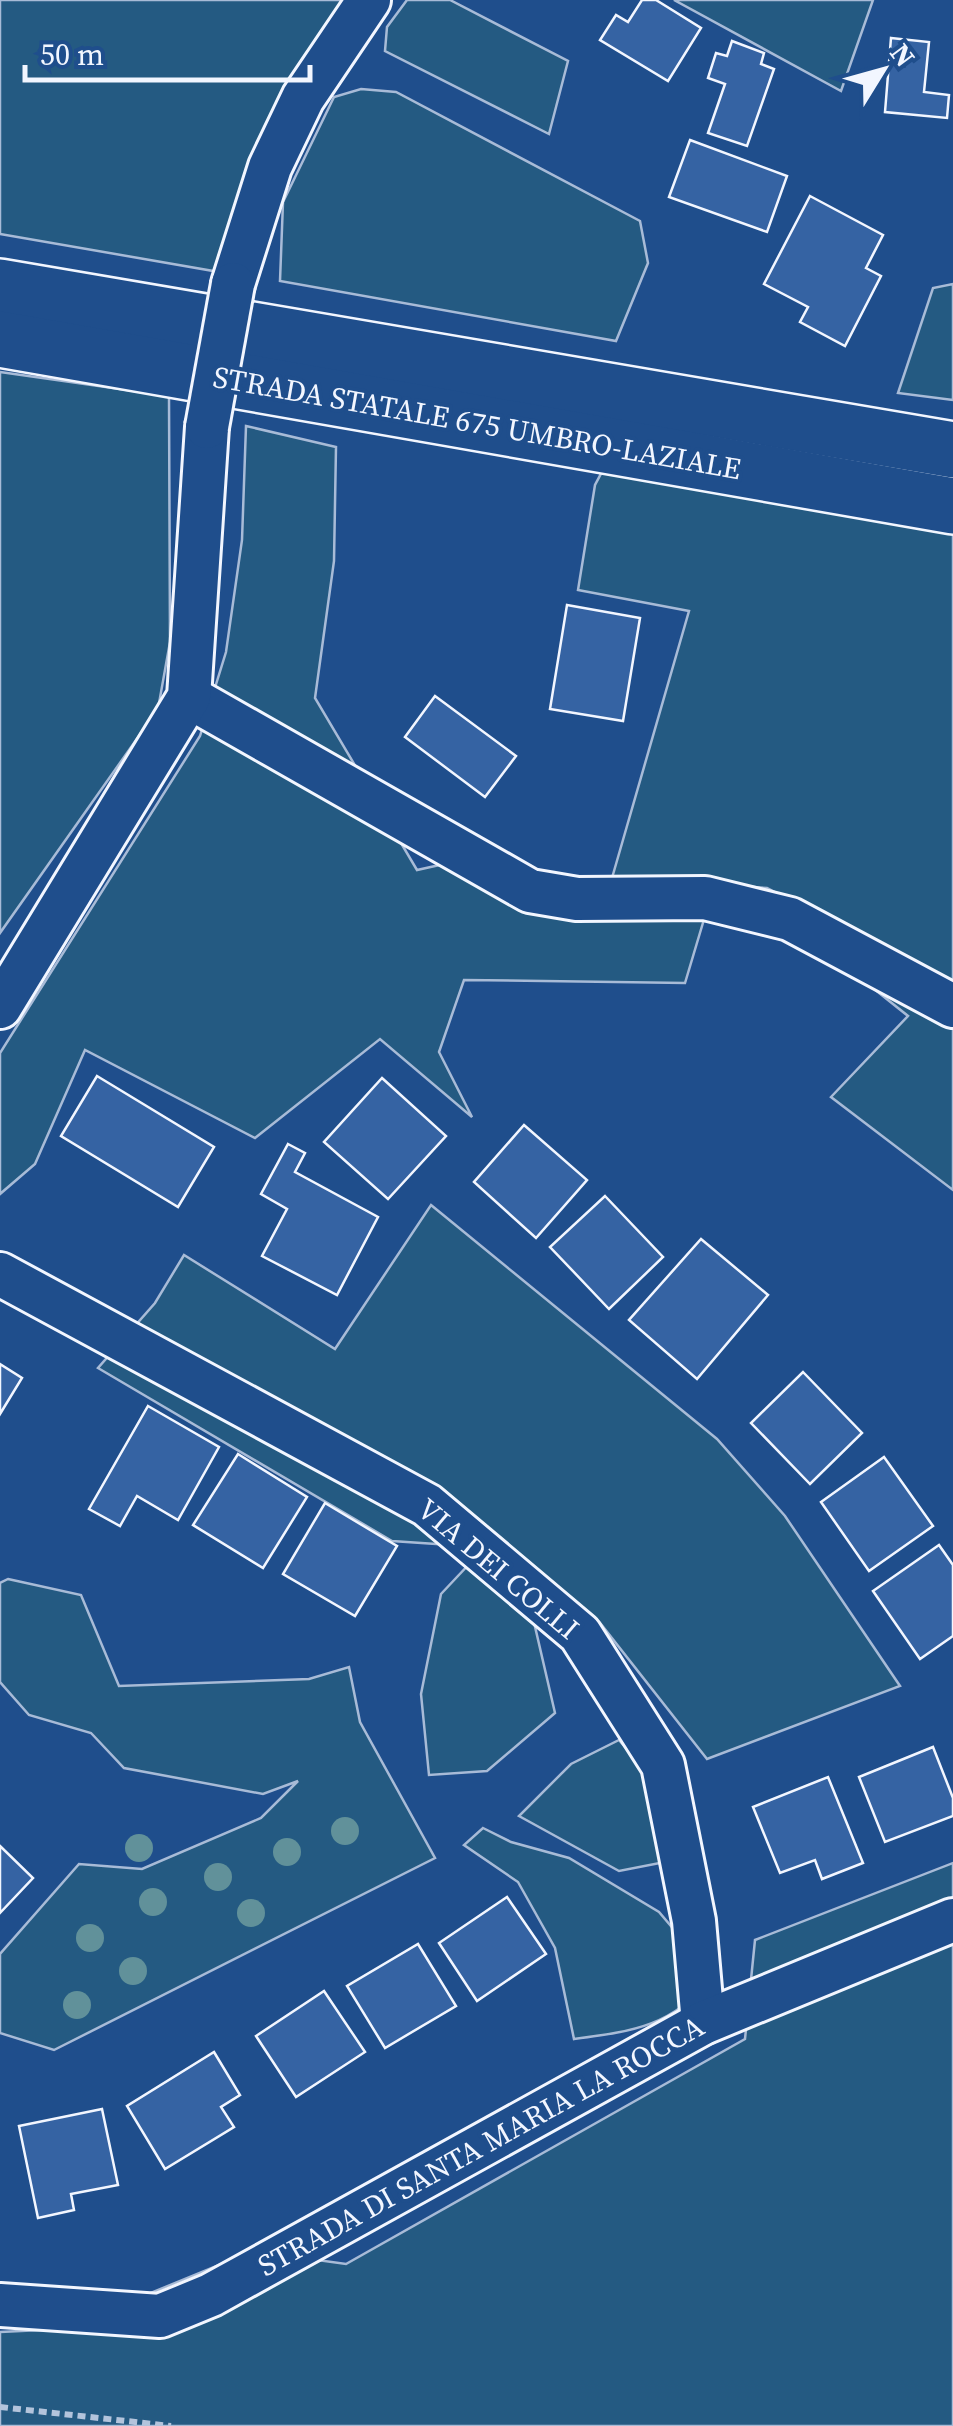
<svg xmlns="http://www.w3.org/2000/svg" width="953" height="2426" viewBox="0 0 953 2426" font-family="'Source Serif 4',serif">
<style>
.green{fill:#245a82;stroke:#a8bbd7;stroke-width:2.5}
.building{fill:#3563a3;stroke:#f2f6ff;stroke-width:2.5}
.lines{fill:none;stroke-linecap:round;stroke-linejoin:round}
.minor-casing{stroke:#f2f6ff;stroke-width:48}
.highway-casing{stroke:#f2f6ff;stroke-width:60}
.path{stroke:#b3c4dc;stroke-width:6;stroke-dasharray:8 5;stroke-linecap:butt}
.minor{stroke:#1f4e8c;stroke-width:42}
.highway{stroke:#1f4e8c;stroke-width:55}
.minor-bridge-casing{stroke:#f2f6ff;stroke-width:48;stroke-linecap:butt}
.minor-bridge{stroke:#1f4e8c;stroke-width:42}
.tree{fill:#61919a}
.labels{text-anchor:middle;stroke-width:8;stroke-linejoin:round;paint-order:stroke}
.street-label{font-size:30px;fill:#f2f6ff;stroke:#1f4e8c}
</style>
<rect width="100%" height="100%" fill="#1f4e8c"/>
<g class="green">
<path d="M 0,0 L 355,0 L 225,273 L 0,234 Z"/>
<path d="M 407,0 L 450,0 L 568,61 L 549,134 L 385,51 L 387,27 Z"/>
<path d="M 674,0 L 873,0 L 841,91 Z"/>
<path d="M 361,89 L 396,92 L 640,221 L 648,263 L 616,341 L 280,281 L 283,202 L 334,97 Z"/>
<path d="M 953,284 L 953,400 L 898,393 L 933,288 Z"/>
<path d="M 0,372 L 169,396 L 170,642 L 158,709 L 0,933 Z"/>
<path d="M 246,426 L 336,447 L 334,561 L 315,698 L 417,870 L 444,864 L 705,916 L 685,983 L 464,980 L 439,1052 L 472,1117 L 380,1039 L 255,1138 L 85,1050 L 35,1164 L 0,1194 L 0,1053 L 200,736 L 226,652 L 242,540 Z"/>
<path d="M 603,470 L 953,526 L 953,987 L 767,888 L 612,878 L 689,611 L 578,590 L 595,485 Z"/>
<path d="M 839,961 L 953,1019 L 953,1190 L 831,1097 L 908,1016 Z"/>
<path d="M 431,1205 L 717,1439 L 785,1516 L 900,1686 L 707,1759 L 600,1623 L 511,1549 L 392,1541 L 98,1368 L 155,1303 L 184,1255 L 335,1349 Z"/>
<path d="M 473,1560 L 533,1618 L 555,1713 L 487,1771 L 429,1775 L 421,1694 L 441,1594 Z"/>
<path d="M 8,1579 L 81,1595 L 119,1686 L 309,1679 L 349,1667 L 360,1722 L 435,1858 L 54,2050 L 0,2033 L 0,1954 L 79,1864 L 142,1869 L 261,1818 L 298,1781 L 263,1794 L 124,1768 L 91,1733 L 29,1715 L 0,1682 L 0,1583 Z"/>
<path d="M 619,1740 L 647,1773 L 665,1862 L 619,1871 L 519,1816 L 571,1764 Z"/>
<path d="M 483,1828 L 511,1842 L 569,1858 L 659,1912 L 714,1977 C 671,2026 636,2031 574,2039 L 555,1948 L 518,1882 L 464,1845 Z"/>
<path d="M 953,1863 L 953,2426 L 0,2426 L 0,2332 L 63,2329 L 253,2251 L 346,2264 L 745,2039 L 755,1940 Z"/>
</g>
<g class="building">
<path d="M 642,0 L 656,0 L 701,28 L 668,81 L 600,40 L 616,15 L 628,22 Z"/>
<path d="M 891,38 L 929,42 L 924,92 L 949,95 L 947,118 L 885,112 Z"/>
<path d="M 732,41 L 764,53 L 761,64 L 774,69 L 747,146 L 708,133 L 725,84 L 708,78 L 716,53 L 727,56 Z"/>
<path d="M 690,140 L 787,176 L 767,232 L 669,197 Z"/>
<path d="M 810,196 L 883,235 L 866,268 L 881,276 L 845,346 L 800,322 L 808,307 L 764,284 Z"/>
<path d="M 567,605 L 640,618 L 623,721 L 550,709 Z"/>
<path d="M 435,696 L 516,756 L 485,797 L 405,737 Z"/>
<path d="M 97,1076 L 214,1147 L 178,1207 L 61,1136 Z"/>
<path d="M 382,1078 L 446,1136 L 388,1199 L 324,1142 Z"/>
<path d="M 524,1125 L 587,1180 L 536,1238 L 474,1182 Z"/>
<path d="M 288,1144 L 305,1153 L 295,1172 L 378,1217 L 337,1295 L 262,1256 L 287,1209 L 261,1194 Z"/>
<path d="M 605,1196 L 663,1257 L 609,1309 L 550,1247 Z"/>
<path d="M 701,1239 L 768,1295 L 697,1379 L 629,1320 Z"/>
<path d="M 0,1364 L 22,1378 L 0,1414 Z"/>
<path d="M 803,1372 L 862,1433 L 810,1484 L 751,1423 Z"/>
<path d="M 148,1406 L 219,1447 L 178,1520 L 137,1496 L 120,1526 L 89,1509 Z"/>
<path d="M 238,1454 L 307,1497 L 263,1568 L 193,1525 Z"/>
<path d="M 884,1457 L 933,1526 L 869,1571 L 821,1502 Z"/>
<path d="M 325,1503 L 397,1546 L 355,1616 L 283,1574 Z"/>
<path d="M 939,1545 L 953,1565 L 953,1636 L 920,1659 L 873,1591 Z"/>
<path d="M 933,1747 L 953,1798 L 953,1816 L 885,1842 L 859,1777 Z"/>
<path d="M 828,1777 L 863,1863 L 822,1879 L 815,1860 L 780,1873 L 753,1807 Z"/>
<path d="M 0,1846 L 33,1878 L 0,1913 Z"/>
<path d="M 507,1897 L 546,1954 L 477,2001 L 439,1943 Z"/>
<path d="M 418,1944 L 456,2006 L 385,2048 L 347,1986 Z"/>
<path d="M 324,1991 L 365,2052 L 296,2097 L 256,2036 Z"/>
<path d="M 214,2052 L 240,2095 L 221,2107 L 234,2127 L 165,2169 L 127,2106 Z"/>
<path d="M 102,2109 L 118,2185 L 71,2194 L 74,2210 L 38,2218 L 19,2126 Z"/>
</g>
<g class="lines">
<defs>
<g id="minor">
<path d="M 233,284 L 270,167 L 303,98 L 369,0"/>
<path d="M 189,697 L 530,891 L 577,899 L 705,898 L 790,919 L 953,1006"/>
<path d="M 0,1007 L 189,697 L 207,427"/>
<path d="M 0,1274 L 427,1505 L 580,1634 L 663,1765 L 694,1921 L 703,2023"/>
<path d="M 0,2305 L 160,2316 L 211,2295 L 703,2023 L 953,1920"/>
</g>
<g id="highway">
<path d="M 0,287 L 953,450"/>
<path d="M 0,339 L 953,506"/>
</g>
</defs>
<use href="#minor" class="minor-casing"/>
<use href="#highway" class="highway-casing"/>
<path class="path" d="M 0,2407 L 171,2426"/>
<use href="#minor" class="minor"/>
<use href="#highway" class="highway"/>
<defs>
<path id="minor-bridge" d="M 207,427 L 233,284"/>
</defs>
<use href="#minor-bridge" class="minor-bridge-casing"/>
<use href="#minor-bridge" class="minor-bridge"/>
</g>
<g class="tree">
<circle cx="345" cy="1831" r="14"/>
<circle cx="139" cy="1848" r="14"/>
<circle cx="287" cy="1852" r="14"/>
<circle cx="218" cy="1877" r="14"/>
<circle cx="153" cy="1902" r="14"/>
<circle cx="251" cy="1913" r="14"/>
<circle cx="90" cy="1938" r="14"/>
<circle cx="133" cy="1971" r="14"/>
<circle cx="77" cy="2005" r="14"/>
</g>
<g class="labels">
<g class="street-label">
<text transform="translate(477 423) rotate(10)" y="10">STRADA STATALE 675 UMBRO-LAZIALE</text>
<text transform="translate(498 1569) rotate(40)" y="10">VIA DEI COLLI</text>
<text transform="translate(481 2146) rotate(-29)" y="10">STRADA DI SANTA MARIA LA ROCCA</text>
</g>
</g>
<g transform="translate(883 70) rotate(53)" stroke="#1f4e8c" stroke-width="8" paint-order="stroke">
<path d="M0-8L18 38L0 25L-18 38Z" fill="#f2f6ff"/>
<text y="-15" font-size="28" font-weight="bold" text-anchor="middle" fill="#f2f6ff">N</text>
</g>
<path d="M25 65v15h285v-15" fill="none" stroke="#f2f6ff" stroke-width="5"/>
<text x="40" y="65" font-size="30" fill="#f2f6ff" stroke="#1f4e8c" stroke-width="8" paint-order="stroke">50 m</text>
</svg>
